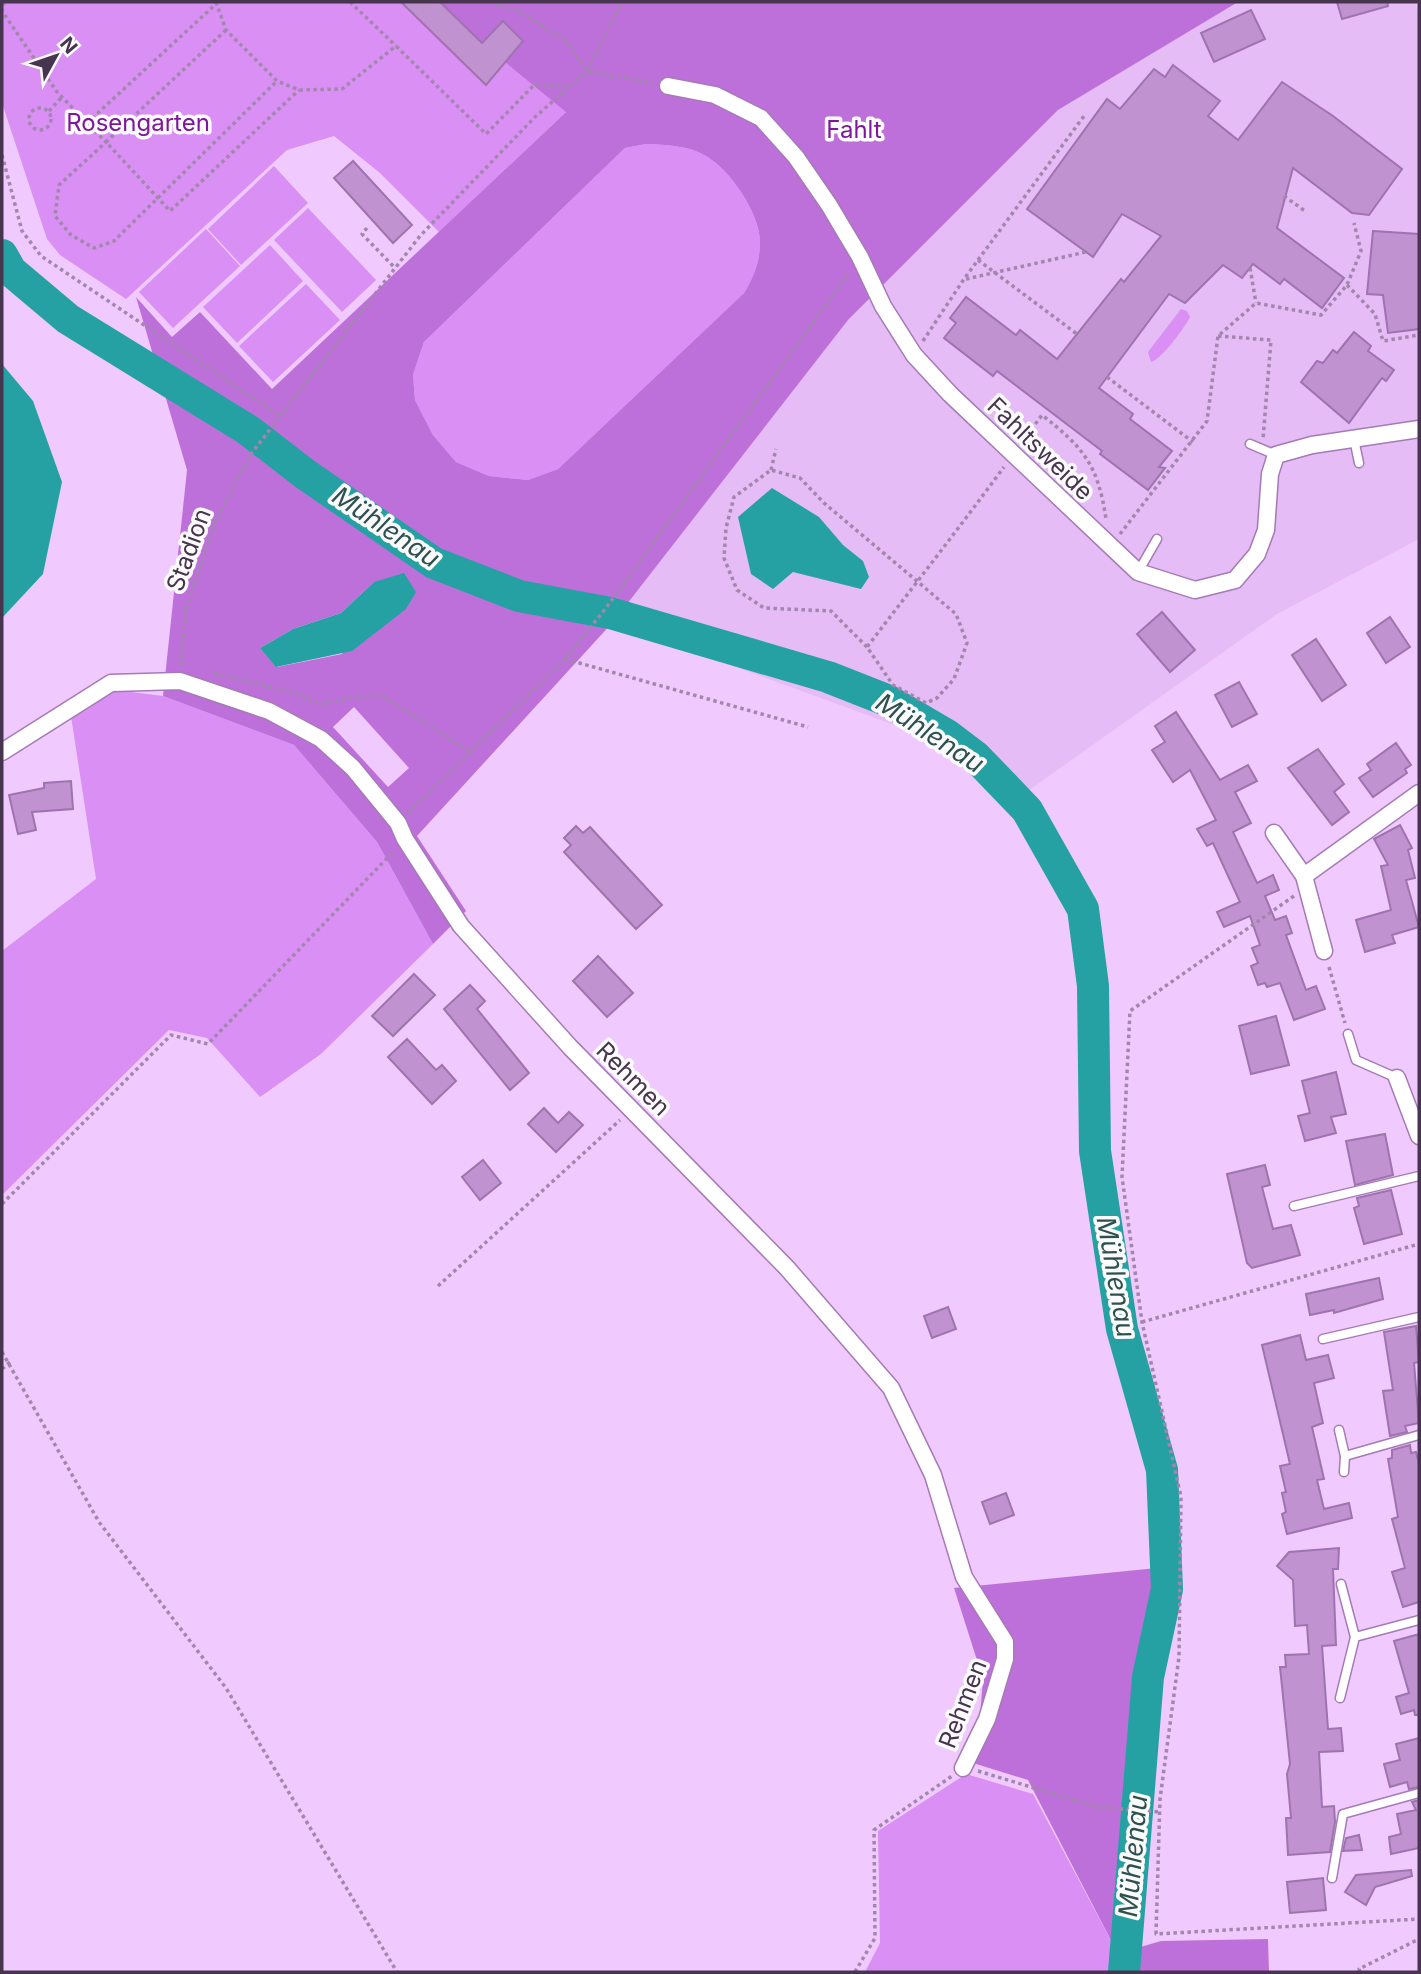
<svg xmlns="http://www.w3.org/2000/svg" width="1421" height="1974" viewBox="0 0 1421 1974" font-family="Inter,sans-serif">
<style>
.built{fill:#e5bcf5}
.green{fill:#d98ff4}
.forest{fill:#be70da;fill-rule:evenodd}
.water{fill:#26a1a3}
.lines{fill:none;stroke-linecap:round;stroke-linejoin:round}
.river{stroke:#26a1a3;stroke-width:32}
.building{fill:#c093d0;stroke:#9f73af;stroke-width:2}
.service-casing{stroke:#a57ab6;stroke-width:11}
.minor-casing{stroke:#a57ab6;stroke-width:19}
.path{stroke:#a386ae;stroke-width:3.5;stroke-dasharray:3.5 3.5;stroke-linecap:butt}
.service{stroke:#fff;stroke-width:8}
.minor{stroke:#fff;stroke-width:16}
.labels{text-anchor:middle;stroke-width:7;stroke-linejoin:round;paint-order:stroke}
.park-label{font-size:24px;fill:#7d189b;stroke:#fbfbfb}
.street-label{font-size:24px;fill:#47344e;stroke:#fbfbfb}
.water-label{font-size:26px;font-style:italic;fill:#2e5050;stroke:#fbfbfb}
</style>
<rect width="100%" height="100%" fill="#f0cafe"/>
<path class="built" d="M 1238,2 L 1416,2 L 1419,26 L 1419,539 L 1277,614 L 1011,803 L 922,735 L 613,622 L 848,320 L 1058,110 Z"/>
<g class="green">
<path d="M 2,2 L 432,2 L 567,111 L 439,232 L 380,173 L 334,136 L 287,150 L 126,299 L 60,255 L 47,239 L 2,103 Z"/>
<path d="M 646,144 C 665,145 687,145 704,155 C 729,168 760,213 760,242 C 760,261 754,277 744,293 L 558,469 L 528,480 L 489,476 L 456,462 L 433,435 L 415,400 L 413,375 L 424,342 L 625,148 Z"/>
<path d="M 274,166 L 308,203 L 241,265 L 208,229 Z"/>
<path d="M 308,208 L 376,280 L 342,312 L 274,240 Z"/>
<path d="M 206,229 L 240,266 L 173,328 L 139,292 Z"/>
<path d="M 270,245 L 303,281 L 237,343 L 203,307 Z"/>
<path d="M 306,284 L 340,320 L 273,382 L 239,346 Z"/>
<path d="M 1181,309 L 1187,311 L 1190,317 C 1185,327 1162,359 1151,362 L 1148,352 Z"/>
<path d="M 115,690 L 163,696 L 294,745 L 377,842 L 433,944 L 321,1054 L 260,1097 L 207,1038 L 169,1030 L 2,1195 L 2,951 L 96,879 L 71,716 Z"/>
<path d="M 966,1774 L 1033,1794 L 1116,1950 L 1115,1972 L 865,1972 L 880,1943 L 878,1831 Z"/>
</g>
<g class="forest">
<path d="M 432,2 L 1238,2 L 1058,110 L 848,320 L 613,622 L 417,836 L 466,911 L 433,944 L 377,842 L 294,745 L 163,696 L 187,470 L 136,297 L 172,337 L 200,312 L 272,389 L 566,112 ZM 646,144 C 665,145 687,145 704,155 C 729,168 760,213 760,242 C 760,261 754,277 744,293 L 558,469 L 528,480 L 489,476 L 456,462 L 433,435 L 415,400 L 413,375 L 424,342 L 625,148 ZM 374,582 L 342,654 L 277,667 L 260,648 L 293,629 L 341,613 ZM 354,707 L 409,768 L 388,787 L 333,727 Z"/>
<path d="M 1157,1568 L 1140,1676 L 1116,1950 L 1028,1780 L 973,1763 L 957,1763 L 980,1716 L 983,1679 L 954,1588 Z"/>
<path d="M 1268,1939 L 1269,1972 L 1136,1972 L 1137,1948 L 1161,1941 Z"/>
</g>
<g class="water">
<path d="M 2,364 L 33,401 L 62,482 L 43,574 L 2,618 Z"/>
<path d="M 772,488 L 819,517 L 843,545 L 863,561 L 869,577 L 861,589 L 793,572 L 773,589 L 751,574 L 738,517 Z"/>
<path d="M 404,573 L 416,592 L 406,609 L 352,651 L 276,667 L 260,648 L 293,629 L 341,613 L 374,582 Z"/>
</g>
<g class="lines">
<path class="river" d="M 2,255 L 11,271 L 68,319 L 248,430 L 305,474 L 434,563 L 519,596 L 610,613 L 828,677 L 889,701 L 947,735 L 976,757 L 1027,810 L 1083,909 L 1093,986 L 1095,1151 L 1122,1329 L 1162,1470 L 1167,1589 L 1148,1677 L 1124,1972"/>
</g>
<g class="building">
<path d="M 401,2 L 440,2 L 482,43 L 503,21 L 523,41 L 486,85 Z"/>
<path d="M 1337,2 L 1387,2 L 1388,6 L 1342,19 Z"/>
<path d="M 1251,10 L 1265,39 L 1214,62 L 1201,33 Z"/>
<path d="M 1173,65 L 1220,101 L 1208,116 L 1238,140 L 1282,82 L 1333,116 L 1402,169 L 1369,215 L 1352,213 L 1293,168 L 1277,228 L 1344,278 L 1322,308 L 1284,279 L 1280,284 L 1253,264 L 1242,278 L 1223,265 L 1185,303 L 1169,294 L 1099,388 L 1133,414 L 1130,419 L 1172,451 L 1159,467 L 1165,468 L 1148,490 L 1100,454 L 1102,451 L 997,371 L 993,376 L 944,338 L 956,323 L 950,318 L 966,297 L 1016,335 L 1020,330 L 1057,359 L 1121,279 L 1124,282 L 1161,236 L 1122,214 L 1093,257 L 1027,209 L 1107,99 L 1120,109 L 1154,69 L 1165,77 Z"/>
<path d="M 353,161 L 412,225 L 393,243 L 334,178 Z"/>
<path d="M 1373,231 L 1419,234 L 1419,329 L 1388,333 L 1383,295 L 1367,294 Z"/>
<path d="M 1354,332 L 1371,346 L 1368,351 L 1394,370 L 1386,381 L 1382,378 L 1349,423 L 1301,382 L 1317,361 L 1323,363 L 1333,350 L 1337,353 Z"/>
<path d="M 1162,612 L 1195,650 L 1170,672 L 1137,634 Z"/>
<path d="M 1390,617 L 1410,647 L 1386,663 L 1367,633 Z"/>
<path d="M 1316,639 L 1346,685 L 1322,701 L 1292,655 Z"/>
<path d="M 1239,682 L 1257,714 L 1232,727 L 1215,695 Z"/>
<path d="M 1176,712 L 1220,780 L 1248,765 L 1257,781 L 1235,792 L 1251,823 L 1233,832 L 1257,883 L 1273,875 L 1279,890 L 1265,896 L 1275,920 L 1286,916 L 1292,933 L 1286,935 L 1306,990 L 1316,986 L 1325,1009 L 1294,1020 L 1280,983 L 1267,987 L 1265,983 L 1258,985 L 1251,966 L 1258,963 L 1252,948 L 1260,945 L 1250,916 L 1224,927 L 1217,912 L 1240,902 L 1213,843 L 1207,846 L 1197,829 L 1216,820 L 1190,770 L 1173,782 L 1152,750 L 1165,742 L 1155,726 Z"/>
<path d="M 1396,743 L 1411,765 L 1405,769 L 1407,773 L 1373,797 L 1359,778 L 1371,770 L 1367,764 Z"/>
<path d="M 1318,749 L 1344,784 L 1334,792 L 1349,812 L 1332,825 L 1288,768 Z"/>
<path d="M 71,781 L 73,809 L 32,812 L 36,830 L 18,834 L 9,795 L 44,788 L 44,783 Z"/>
<path d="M 1400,825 L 1412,848 L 1408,850 L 1415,878 L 1406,880 L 1419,927 L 1392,935 L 1395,943 L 1365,952 L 1356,920 L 1391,910 L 1381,866 L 1388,865 L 1374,839 Z"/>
<path d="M 576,826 L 583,833 L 590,827 L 662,905 L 636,929 L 564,852 L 571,845 L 564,838 Z"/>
<path d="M 598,956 L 633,993 L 607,1017 L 573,981 Z"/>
<path d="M 414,974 L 435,995 L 393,1036 L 372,1016 Z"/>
<path d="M 470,985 L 485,1001 L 477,1009 L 529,1073 L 510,1090 L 444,1009 Z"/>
<path d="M 1276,1016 L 1289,1065 L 1251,1074 L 1239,1026 Z"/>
<path d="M 407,1039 L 436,1070 L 442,1065 L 456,1081 L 432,1104 L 388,1057 Z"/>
<path d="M 1336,1072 L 1346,1114 L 1331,1117 L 1336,1133 L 1305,1141 L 1298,1116 L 1310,1113 L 1302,1081 Z"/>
<path d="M 544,1108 L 558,1123 L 569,1112 L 583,1125 L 556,1152 L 528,1124 Z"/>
<path d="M 1385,1134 L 1393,1175 L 1355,1185 L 1346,1141 Z"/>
<path d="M 483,1160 L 501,1183 L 480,1200 L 462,1177 Z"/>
<path d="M 1265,1165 L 1270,1185 L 1262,1187 L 1273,1229 L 1291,1225 L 1300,1255 L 1252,1268 L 1247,1263 L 1227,1174 Z"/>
<path d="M 1391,1190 L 1402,1234 L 1364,1244 L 1354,1208 L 1359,1206 L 1357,1198 Z"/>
<path d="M 1379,1278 L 1383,1299 L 1334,1313 L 1334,1310 L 1310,1315 L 1306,1294 Z"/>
<path d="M 948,1307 L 956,1329 L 932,1338 L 924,1316 Z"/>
<path d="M 1416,1326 L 1419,1362 L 1414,1363 L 1419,1423 L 1405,1426 L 1407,1432 L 1390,1436 L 1383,1391 L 1393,1390 L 1384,1332 Z"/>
<path d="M 1300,1335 L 1306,1360 L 1328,1355 L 1334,1378 L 1314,1383 L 1323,1423 L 1312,1427 L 1324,1479 L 1317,1480 L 1324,1509 L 1349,1503 L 1352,1518 L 1287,1534 L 1282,1514 L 1286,1512 L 1282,1493 L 1286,1492 L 1280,1466 L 1290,1464 L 1262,1345 Z"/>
<path d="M 1410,1445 L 1411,1453 L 1416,1452 L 1419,1464 L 1419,1602 L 1403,1607 L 1392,1572 L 1405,1568 L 1392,1519 L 1398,1517 L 1388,1459 L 1392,1458 L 1392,1450 Z"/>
<path d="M 1006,1493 L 1014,1515 L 990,1524 L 982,1502 Z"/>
<path d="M 1339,1548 L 1338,1569 L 1333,1569 L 1336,1645 L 1322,1646 L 1328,1729 L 1341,1728 L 1343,1751 L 1319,1752 L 1322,1807 L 1334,1806 L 1335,1822 L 1330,1852 L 1288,1855 L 1286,1818 L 1291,1818 L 1287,1774 L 1290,1764 L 1280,1667 L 1286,1667 L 1285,1655 L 1309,1654 L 1307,1625 L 1295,1626 L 1293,1580 L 1277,1566 L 1289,1552 Z"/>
<path d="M 1419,1634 L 1419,1715 L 1415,1715 L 1414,1710 L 1401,1714 L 1396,1697 L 1409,1693 L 1394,1641 Z"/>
<path d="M 1419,1738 L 1419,1787 L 1409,1789 L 1407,1782 L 1390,1787 L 1384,1764 L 1400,1760 L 1396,1744 Z"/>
<path d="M 1419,1800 L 1419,1848 L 1391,1854 L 1389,1837 L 1401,1834 L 1397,1814 L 1416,1810 L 1412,1802 Z"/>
<path d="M 1359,1835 L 1362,1850 L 1343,1851 L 1346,1838 Z"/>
<path d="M 1411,1870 L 1412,1876 L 1375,1887 L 1366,1905 L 1345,1892 L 1356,1875 Z"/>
<path d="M 1323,1878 L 1326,1910 L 1290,1913 L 1287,1882 Z"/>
</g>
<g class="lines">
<defs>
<g id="service">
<path d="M 1354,439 L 1359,463"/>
<path d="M 1250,444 L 1276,455"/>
<path d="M 1138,572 L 1157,539"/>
<path d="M 1348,1034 L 1356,1060 L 1397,1078"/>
<path d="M 1294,1206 L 1419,1176"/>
<path d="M 1323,1339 L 1419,1317"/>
<path d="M 1339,1430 L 1345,1456"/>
<path d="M 1344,1472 L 1345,1456 L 1419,1435"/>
<path d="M 1341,1584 L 1355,1637"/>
<path d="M 1340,1698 L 1355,1637 L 1419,1620"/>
<path d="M 1332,1878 L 1343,1814 L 1419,1793"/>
</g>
<g id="minor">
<path d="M 668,86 L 715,95 L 761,118 L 796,157 L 829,205 L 860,257 L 883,306 L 914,355 L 950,394 L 1138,572 L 1195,590 L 1235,580 L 1257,554 L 1266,530 L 1270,474 L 1276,455 L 1312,445 L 1419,429"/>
<path d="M 2,752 L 111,683 L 180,681 L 269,711 L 321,739 L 353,768 L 398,823 L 405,839 L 461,926 L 570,1047 L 787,1268 L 891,1388 L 933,1475 L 964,1577 L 1005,1642 L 1005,1659 L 987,1719 L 963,1768"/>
<path d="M 1274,833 L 1304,876 L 1324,951"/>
<path d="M 1304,876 L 1419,793"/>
<path d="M 1397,1078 L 1419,1136"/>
</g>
</defs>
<use href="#service" class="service-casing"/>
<use href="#minor" class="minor-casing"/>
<g class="path">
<path d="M 4,2 L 2,11 L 57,92 L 106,142 L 59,185 L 55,216 L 71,235 L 94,248 L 114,241 L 277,81"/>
<path d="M 216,2 L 226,30 L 277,81 L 299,90 L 342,89 L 396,46 L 486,134 L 534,85 L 566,85"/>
<path d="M 350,2 L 396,46"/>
<path d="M 489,2 L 516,10 L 564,39 L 587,71 L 653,83"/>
<path d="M 226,30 L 106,142 L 170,211 L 299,90"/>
<circle cx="40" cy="119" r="11"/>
<path d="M 49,111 L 62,97"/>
<path d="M 87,123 L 217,3"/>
<path d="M 2,155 L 22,231 L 41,256 L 280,416"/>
<path d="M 1284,196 L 1305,211"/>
<path d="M 367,228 L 362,234 L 395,268"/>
<path d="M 978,260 L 1077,334"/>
<path d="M 1250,268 L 1256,303"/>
<path d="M 966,279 L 1086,252"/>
<path d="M 1347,285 L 1375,314 L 1383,341 L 1419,335"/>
<path d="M 1218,336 L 1271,340 L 1263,439"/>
<path d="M 923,341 L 964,279 L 1084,116"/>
<path d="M 1107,377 L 1193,442"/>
<path d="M 1023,441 L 1042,415 C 1084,448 1098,465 1106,519"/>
<path d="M 771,470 L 776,449"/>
<path d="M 1120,534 L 1207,421 L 1218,336 L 1256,303 L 1321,315 L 1347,285 L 1361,251 L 1354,223"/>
<path d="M 867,647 L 831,611 L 764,608 L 737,590 L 724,558 L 726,528 L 734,497 L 771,470 L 800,478 L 824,503 L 956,614 L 967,643 L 954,679 L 937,698 L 926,703 L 893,685 L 867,647 C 913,587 959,528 1004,467"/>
<path d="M 565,659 L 808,727"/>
<path d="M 181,665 L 186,609 L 216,520 L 251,454 L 420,236 L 535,117 L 587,71 L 622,2"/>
<path d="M 214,673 L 294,693 L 321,704 L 356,697 L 382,696 L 470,751"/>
<path d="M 408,813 L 565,659 L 609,604 L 849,273"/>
<path d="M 1294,896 L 1130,1011 L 1122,1177 L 1142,1322 L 1181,1497 L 1179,1657 L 1160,1799 L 1156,1934 L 1419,1919"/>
<path d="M 1329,967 L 1345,1023"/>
<path d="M 2,1204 L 171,1035 L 208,1044 L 393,852"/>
<path d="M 438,1286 L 620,1120"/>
<path d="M 1142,1322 L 1419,1244"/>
<path d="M 2,1352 L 99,1522 L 226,1688 L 397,1972"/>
<path d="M 2,1369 L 10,1362"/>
<path d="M 978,1771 L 1097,1807 L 1160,1812"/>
<path d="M 855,1972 L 875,1938 L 874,1830 L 952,1776"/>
<path d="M 1360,1972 L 1359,1969 L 1419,1939"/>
</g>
<use href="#service" class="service"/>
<use href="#minor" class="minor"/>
</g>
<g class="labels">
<g class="park-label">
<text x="138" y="131">Rosengarten</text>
<text x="854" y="138">Fahlt</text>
</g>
<g class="street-label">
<text transform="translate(1040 449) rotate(44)" y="8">Fahltsweide</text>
<text transform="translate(189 550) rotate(-70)" y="8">Stadion</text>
<text transform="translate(633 1079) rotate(45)" y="8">Rehmen</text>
<text transform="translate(963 1704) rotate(-69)" y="8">Rehmen</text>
</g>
<g class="water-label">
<text transform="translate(386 527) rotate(34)" y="9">Mühlenau</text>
<text transform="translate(930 733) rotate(33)" y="9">Mühlenau</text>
<text transform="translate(1116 1277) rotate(80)" y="9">Mühlenau</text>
<text transform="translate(1133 1856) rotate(-85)" y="9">Mühlenau</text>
</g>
</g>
<rect width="1421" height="1974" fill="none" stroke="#47344e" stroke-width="7"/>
<g transform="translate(56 56) rotate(50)" stroke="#fbfbfb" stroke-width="5" paint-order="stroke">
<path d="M0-5L12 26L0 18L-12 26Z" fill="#47344e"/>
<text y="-10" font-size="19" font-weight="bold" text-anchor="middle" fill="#47344e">N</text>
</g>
</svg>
